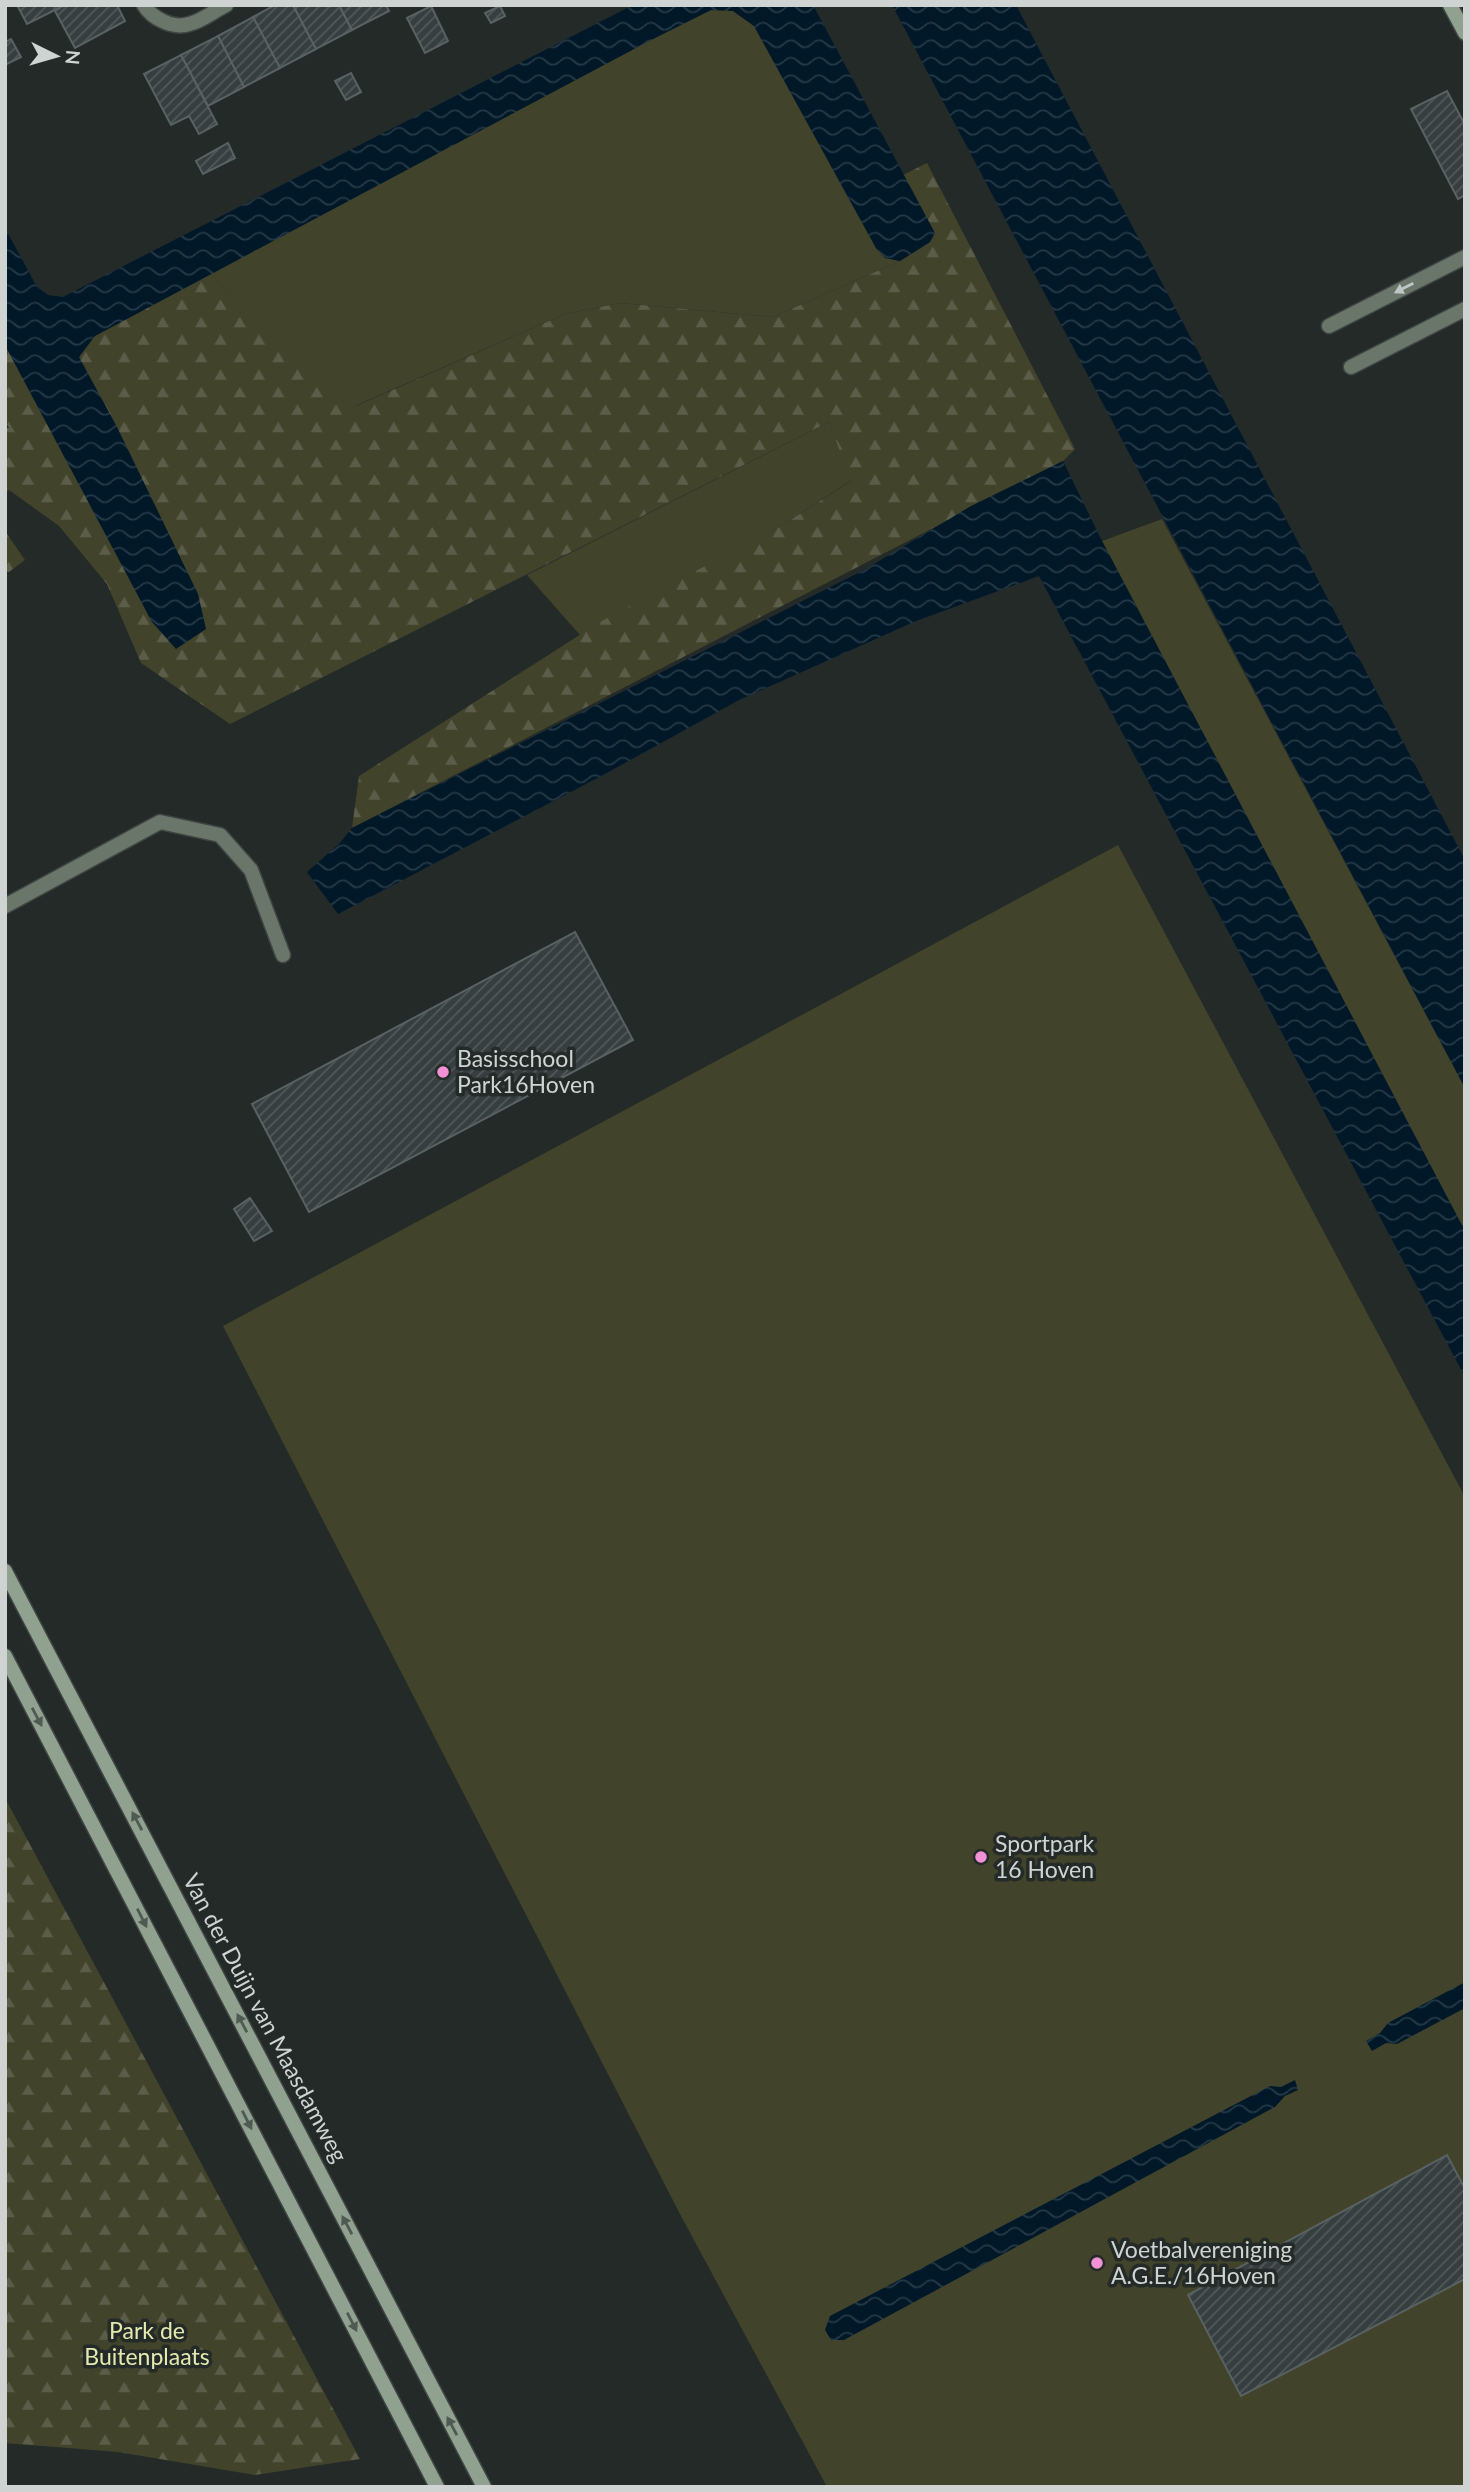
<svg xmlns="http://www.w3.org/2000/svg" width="1470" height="2492" viewBox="0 0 1470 2492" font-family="Lato,sans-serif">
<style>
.green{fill:#41432b}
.forest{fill:url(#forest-firs)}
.water{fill:url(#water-waves)}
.building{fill:url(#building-hatch);stroke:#596263;stroke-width:2}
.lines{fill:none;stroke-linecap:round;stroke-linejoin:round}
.lane-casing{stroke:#3f4543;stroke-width:17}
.street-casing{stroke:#3f4543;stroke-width:17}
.secondary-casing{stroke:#3f4543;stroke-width:17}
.lane{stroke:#6b766b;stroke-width:14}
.street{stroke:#6b766b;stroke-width:14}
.secondary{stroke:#90a190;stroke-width:14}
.oneway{fill:#c0c6c3}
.oneway2{fill:#4f5a52}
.poi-dot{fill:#f391d6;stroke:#232a28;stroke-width:2.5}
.labels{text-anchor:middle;stroke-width:7;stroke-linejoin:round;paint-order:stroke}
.poi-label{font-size:23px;fill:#cfd4d3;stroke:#232a28;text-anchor:start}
.street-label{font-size:23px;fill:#cfd4d3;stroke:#232a28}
.park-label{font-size:23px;fill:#e4eaaf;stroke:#232a28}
</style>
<defs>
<pattern id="forest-firs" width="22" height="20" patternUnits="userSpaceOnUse" patternTransform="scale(1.75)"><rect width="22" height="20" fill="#41432b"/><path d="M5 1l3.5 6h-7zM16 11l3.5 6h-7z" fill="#5b5d49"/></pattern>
<pattern id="water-waves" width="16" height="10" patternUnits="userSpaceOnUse" patternTransform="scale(1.75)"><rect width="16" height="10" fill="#011829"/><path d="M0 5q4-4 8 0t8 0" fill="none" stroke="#253947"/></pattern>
<pattern id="building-hatch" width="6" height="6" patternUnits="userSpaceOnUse" patternTransform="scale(1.75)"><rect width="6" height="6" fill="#363e3f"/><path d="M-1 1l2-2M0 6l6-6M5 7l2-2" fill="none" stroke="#52595a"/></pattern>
</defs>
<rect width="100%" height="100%" fill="#232a28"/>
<g class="green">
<path d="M 711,10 L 733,11 L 754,26 L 876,248 L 885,258 L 900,261 L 773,317 L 620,303 L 565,314 L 355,406 L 210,274 L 649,41 Z"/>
<path d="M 829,422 L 852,480 L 784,524 L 580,635 L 527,575 Z"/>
<path d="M 1162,519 L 1465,1088 L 1465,1231 L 1102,541 Z"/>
<path d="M 1118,845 L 1465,1497 L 1465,2487 L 827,2487 L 681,2216 L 223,1326 Z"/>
</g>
<g class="forest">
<path d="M 927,163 L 1075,449 L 1063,461 L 352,828 L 359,776 L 600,622 L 784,524 L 851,481 L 829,422 L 230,724 L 141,663 L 107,584 L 59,526 L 9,490 L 5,493 L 5,428 L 9,428 L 5,421 L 5,345 L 152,622 L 79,357 L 94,336 L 210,274 L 356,406 L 565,314 L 620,303 L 773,317 L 900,261 L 930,242 L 934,233 L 903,175 Z"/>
<path d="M 5,531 L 25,560 L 9,572 L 5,571 Z"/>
<path d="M 5,1798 L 360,2459 L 255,2475 L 118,2452 L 5,2443 Z"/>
</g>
<g class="water">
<path d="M 633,5 L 813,5 L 935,233 L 930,242 L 900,261 L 885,258 L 876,248 L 754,26 L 733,11 L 711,10 L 649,41 L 95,336 L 79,357 L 117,427 L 198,594 L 206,629 L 176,649 L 152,622 L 5,345 L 5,228 L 37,287 L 48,295 L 63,297 Z"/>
<path d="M 892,5 L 1016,5 L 1465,860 L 1465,1088 Z"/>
<path d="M 1063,461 L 1102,541 L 1465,1231 L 1465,1377 L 1039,576 L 916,621 L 739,700 L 605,774 L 338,914 L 307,872 L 339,844 L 352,828 L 864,570 L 971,506 Z"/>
<path d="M 1465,1982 L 1465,2008 L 1397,2044 L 1386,2043 L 1372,2051 L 1366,2041 L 1380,2033 L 1388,2023 Z"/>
<path d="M 1295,2080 L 1298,2090 L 1285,2096 L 1275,2107 L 844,2340 L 831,2340 L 825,2330 L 830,2316 L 1270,2086 L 1281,2087 Z"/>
</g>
<g class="building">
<path d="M 17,5 L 65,5 L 27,24 Z"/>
<path d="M 65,5 L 117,5 L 125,21 L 75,48 L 55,11 Z"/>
<path d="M 275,5 L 293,5 L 316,49 L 280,68 L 253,17 Z"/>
<path d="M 293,5 L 339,5 L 352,30 L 316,49 Z"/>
<path d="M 339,5 L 386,5 L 389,11 L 352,30 Z"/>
<path d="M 431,6 L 448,41 L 425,53 L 407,18 Z"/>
<path d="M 500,6 L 505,16 L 491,23 L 485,13 Z"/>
<path d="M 253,17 L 280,68 L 244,87 L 218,36 Z"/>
<path d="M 218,36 L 244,87 L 208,106 L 181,55 Z"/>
<path d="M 11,39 L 21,57 L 5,65 L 5,42 Z"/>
<path d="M 181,55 L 217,124 L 199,134 L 189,116 L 171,125 L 144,74 Z"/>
<path d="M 351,73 L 361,92 L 346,100 L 335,81 Z"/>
<path d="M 1447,91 L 1465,125 L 1465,195 L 1458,199 L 1411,109 Z"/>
<path d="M 228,143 L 235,158 L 203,174 L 196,161 Z"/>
<path d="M 575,932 L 633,1040 L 309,1212 L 252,1104 Z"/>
<path d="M 250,1198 L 272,1231 L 254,1241 L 234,1209 Z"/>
<path d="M 1447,2155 L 1465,2189 L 1465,2279 L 1241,2396 L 1188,2295 Z"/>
</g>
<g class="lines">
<defs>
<g id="lane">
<path d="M 1329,326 L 1465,257"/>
<path d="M 1351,367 L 1465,309"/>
<path d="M 5,906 L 160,822 L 220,835 L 251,870 L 283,955"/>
</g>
<path id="street" d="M 144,5 C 152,19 174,29 189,24 C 202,21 214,11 226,5"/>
<g id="secondary">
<path d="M 1450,5 L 1465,33"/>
<path d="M 5,1571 L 484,2487"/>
<path d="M 5,1656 L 437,2487"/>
</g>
</defs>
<use href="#lane" class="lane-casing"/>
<use href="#street" class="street-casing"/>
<use href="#secondary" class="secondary-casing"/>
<use href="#lane" class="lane"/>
<use href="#street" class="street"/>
<use href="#secondary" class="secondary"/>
</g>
<defs><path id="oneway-solid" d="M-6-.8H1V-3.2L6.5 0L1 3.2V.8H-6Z" transform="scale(1.75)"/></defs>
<use class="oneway" href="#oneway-solid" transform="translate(1404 288) rotate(153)"/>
<g class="oneway2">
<use href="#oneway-solid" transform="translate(37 1717) rotate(62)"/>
<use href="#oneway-solid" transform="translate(137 1821) rotate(-118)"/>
<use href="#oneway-solid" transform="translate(142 1918) rotate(63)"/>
<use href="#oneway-solid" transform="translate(242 2023) rotate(-118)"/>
<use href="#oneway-solid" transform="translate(247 2120) rotate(63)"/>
<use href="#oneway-solid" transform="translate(347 2225) rotate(-118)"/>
<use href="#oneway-solid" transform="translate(352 2322) rotate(63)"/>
<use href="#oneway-solid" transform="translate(452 2426) rotate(-118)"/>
</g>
<g class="poi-dot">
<circle cx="443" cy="1072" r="7"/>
<circle cx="981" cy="1857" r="7"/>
<circle cx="1097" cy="2263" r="7"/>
</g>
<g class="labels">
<g class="poi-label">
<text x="457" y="1067">Basisschool<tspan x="457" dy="26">Park16Hoven</tspan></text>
<text x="995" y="1852">Sportpark<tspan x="995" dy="26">16 Hoven</tspan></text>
<text x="1111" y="2258">Voetbalvereniging<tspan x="1111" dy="26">A.G.E./16Hoven</tspan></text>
</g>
<g class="street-label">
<text transform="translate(265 2018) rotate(62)" y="8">Van der Duijn van Maasdamweg</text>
</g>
<g class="park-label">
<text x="147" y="2339">Park de<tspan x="147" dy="26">Buitenplaats</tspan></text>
</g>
</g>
<rect width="1470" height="2492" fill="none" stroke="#cfd4d3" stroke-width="14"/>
<g transform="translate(56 56) rotate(95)" stroke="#232a28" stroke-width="5" paint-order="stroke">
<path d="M0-5L12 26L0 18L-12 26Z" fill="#cfd4d3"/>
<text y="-10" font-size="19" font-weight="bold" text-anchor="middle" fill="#cfd4d3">N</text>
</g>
</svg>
